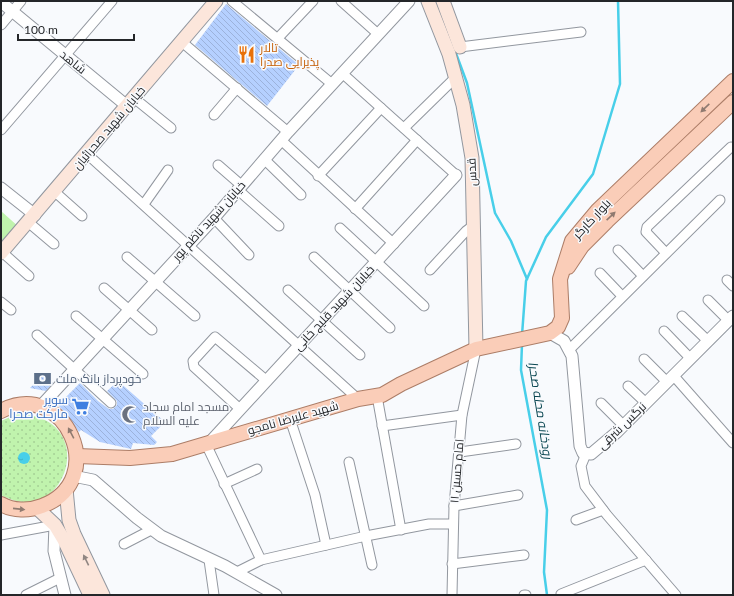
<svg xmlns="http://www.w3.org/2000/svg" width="734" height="596" viewBox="0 0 734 596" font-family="Lato,Cairo,sans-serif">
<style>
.park{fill:url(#park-dots)}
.pitch{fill:#c0f3ad}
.water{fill:url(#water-ripples)}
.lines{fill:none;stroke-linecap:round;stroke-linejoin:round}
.stream{stroke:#48cfe9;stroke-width:2.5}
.building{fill:url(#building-back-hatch)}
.minor-casing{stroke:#92979f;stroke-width:11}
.tertiary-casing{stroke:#92979f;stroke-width:13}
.secondary-casing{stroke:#92979f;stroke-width:15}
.primary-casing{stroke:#ac7d67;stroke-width:16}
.minor{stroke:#fff;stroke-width:9}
.tertiary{stroke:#fff;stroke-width:11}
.secondary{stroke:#fce6db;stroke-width:13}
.primary{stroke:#facdb8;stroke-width:14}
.oneway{fill:#8f7a70}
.oneway2{fill:#908682}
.labels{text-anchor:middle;stroke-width:3;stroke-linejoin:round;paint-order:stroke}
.food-label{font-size:12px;fill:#c56008;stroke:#f8fafd;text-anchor:start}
.street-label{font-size:12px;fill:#242629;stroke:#f8fafd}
.service-label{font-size:12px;fill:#4e5e75;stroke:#f8fafd;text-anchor:start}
.shop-label{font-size:12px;fill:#366cbe;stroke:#f8fafd;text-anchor:end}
.worship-label{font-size:12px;fill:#5b616d;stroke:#f8fafd;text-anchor:start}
.water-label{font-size:13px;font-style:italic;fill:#06444f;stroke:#f8fafd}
</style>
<defs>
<pattern id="park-dots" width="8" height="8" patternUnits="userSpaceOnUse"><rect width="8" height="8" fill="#c0f3ad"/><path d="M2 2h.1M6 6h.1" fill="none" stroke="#a5d095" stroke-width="1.8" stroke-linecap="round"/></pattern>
<pattern id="water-ripples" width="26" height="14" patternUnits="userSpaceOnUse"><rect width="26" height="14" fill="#48cfe9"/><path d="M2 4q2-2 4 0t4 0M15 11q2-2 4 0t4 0" fill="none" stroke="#3fb2c8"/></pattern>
<pattern id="building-back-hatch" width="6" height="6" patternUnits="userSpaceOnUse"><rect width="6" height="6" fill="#b5d0ff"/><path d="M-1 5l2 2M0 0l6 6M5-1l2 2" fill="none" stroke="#9cb2db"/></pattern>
</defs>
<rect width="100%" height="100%" fill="#f8fafd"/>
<path class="park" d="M 17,414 C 102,415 67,531 1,495 L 1,421 Z"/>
<path class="pitch" d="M 1,211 L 20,228 L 1,251 Z"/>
<circle class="water" cx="24" cy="458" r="6"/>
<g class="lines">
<g class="stream">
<path d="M 454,48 L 467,83 L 495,213 L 511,241 L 527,279"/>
<path d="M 522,335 L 526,281 L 546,237 L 593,174 L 620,84 L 618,1"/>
<path d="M 522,344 L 521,370 L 547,510 L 544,572 L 547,595"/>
</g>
</g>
<g class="building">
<path d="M 226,4 L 299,65 L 267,106 L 195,45 Z"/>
<path d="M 43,374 L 53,383 L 46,391 L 30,388 Z"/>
<path d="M 118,381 L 165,422 L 151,436 L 157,442 L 154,445 L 133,443 L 131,449 L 100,442 L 81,430 L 79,432 L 67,415 L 58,405 L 80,383 L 98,401 L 109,409 L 113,409 L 117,405 L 117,401 L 107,391 Z"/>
</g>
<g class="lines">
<defs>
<g id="minor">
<path d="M 232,1 L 332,84"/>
<path d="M 341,1 L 378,34"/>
<path d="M 1,25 L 21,1"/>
<path d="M 278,38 L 313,1"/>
<path d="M 182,42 L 288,132"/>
<path d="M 460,47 L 581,32"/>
<path d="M 342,73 L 456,175"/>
<path d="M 134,98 L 171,128"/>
<path d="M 214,115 L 237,88"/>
<path d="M 404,128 L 455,78"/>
<path d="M 1,130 L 112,1"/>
<path d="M 281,140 L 394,244"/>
<path d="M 87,154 L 358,399"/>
<path d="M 264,159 L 301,195"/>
<path d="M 218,165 L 241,185"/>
<path d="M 318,176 L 381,108"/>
<path d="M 237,189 L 279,226"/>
<path d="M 55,192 L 82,216"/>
<path d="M 144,204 L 168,170"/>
<path d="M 355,209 L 417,140"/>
<path d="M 214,218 L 249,255"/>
<path d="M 28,222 L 54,244"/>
<path d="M 340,228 L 424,306"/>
<path d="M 618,250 L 643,276"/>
<path d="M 2,252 L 29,276"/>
<path d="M 666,253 L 646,232 L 647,227 L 731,147"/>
<path d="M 127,257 L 195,316"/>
<path d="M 314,257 L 390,328"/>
<path d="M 430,270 L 466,231 L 474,225"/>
<path d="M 600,273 L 622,296"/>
<path d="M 727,280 L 733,286"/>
<path d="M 104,288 L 152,330"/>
<path d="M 288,290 L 360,355"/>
<path d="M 708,300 L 728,320"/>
<path d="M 1,302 L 11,310"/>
<path d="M 76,316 L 143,374"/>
<path d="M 682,316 L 708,341"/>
<path d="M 664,331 L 690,358"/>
<path d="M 37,335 L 111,403"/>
<path d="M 569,350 L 720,200"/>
<path d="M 644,359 L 667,382"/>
<path d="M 673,375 L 733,443"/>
<path d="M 628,386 L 646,403"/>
<path d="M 377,396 L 401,530"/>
<path d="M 601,403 L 623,425"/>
<path d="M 240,409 L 194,367 L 193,361 L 215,337 L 267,381"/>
<path d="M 290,419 L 315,495 L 326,545"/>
<path d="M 382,426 L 462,415"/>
<path d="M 206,444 L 261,560"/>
<path d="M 460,452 L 516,444"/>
<path d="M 586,454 L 581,466 L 585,486 L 607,515 L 676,595"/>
<path d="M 349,462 L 372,565"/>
<path d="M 224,484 L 257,469"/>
<path d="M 454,506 L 518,495"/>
<path d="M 576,520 L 603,510"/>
<path d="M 1,535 L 55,525"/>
<path d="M 124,544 L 151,530"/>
<path d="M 209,560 L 214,595"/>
<path d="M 452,564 L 524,555"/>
<path d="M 237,572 L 261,560 L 366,536 L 429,524 L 453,524"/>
<path d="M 561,594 L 646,560"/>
<path d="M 26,595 L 60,578"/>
<path d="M 452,595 L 454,506 L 462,415 L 476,349"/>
<path d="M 524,595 L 526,595"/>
</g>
<g id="tertiary">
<path d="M 1,2 L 127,106"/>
<path d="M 1,188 L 35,215"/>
<path d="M 550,333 L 564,341 L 572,356 L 580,446 L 583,453 L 591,454 L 617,432 L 733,316"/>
<path d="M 40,407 L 214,218 L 288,132 L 409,1"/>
<path d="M 211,441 L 456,175"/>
<path d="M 73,476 L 93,480 L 137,518 L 161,536 L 225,566 L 276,595"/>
<path d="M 55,525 L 54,551 L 65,595"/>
</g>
<g id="secondary">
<path d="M 428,1 L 449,54 L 463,105 L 472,158 L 476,349"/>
<path d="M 443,1 L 460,47"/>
<path d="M 1,253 L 216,1"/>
<path d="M 66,489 L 69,520 L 74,534 L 103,595"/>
<path d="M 37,508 L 55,525 L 64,540 L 90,595"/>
</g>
<g id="primary">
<path d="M 568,267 L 582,246 L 607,221 L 733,102"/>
<path d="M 1,411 C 65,377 111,480 42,506 C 29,511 13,511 1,504"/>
<path d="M 77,456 L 130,458 L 172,454 L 358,399 L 382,395 L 401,384 L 476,349 L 550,333 L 558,327 L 562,318 L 560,279 L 572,241 L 598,210 L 733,81"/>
</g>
</defs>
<use href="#minor" class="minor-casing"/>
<use href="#tertiary" class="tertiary-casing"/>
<use href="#secondary" class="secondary-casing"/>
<use href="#primary" class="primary-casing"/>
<use href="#minor" class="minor"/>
<use href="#tertiary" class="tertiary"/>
<use href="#secondary" class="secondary"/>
<use href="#primary" class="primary"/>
</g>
<defs><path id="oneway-solid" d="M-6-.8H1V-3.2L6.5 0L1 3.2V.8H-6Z"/></defs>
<g class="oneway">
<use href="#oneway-solid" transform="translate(705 108) rotate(136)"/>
<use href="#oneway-solid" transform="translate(611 216) rotate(-43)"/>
<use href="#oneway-solid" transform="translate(71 433) rotate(-118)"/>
<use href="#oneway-solid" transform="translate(19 509) rotate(6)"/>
</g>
<use class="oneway2" href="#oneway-solid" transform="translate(86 560) rotate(-116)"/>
<defs>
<symbol id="restaurant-bare" viewBox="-9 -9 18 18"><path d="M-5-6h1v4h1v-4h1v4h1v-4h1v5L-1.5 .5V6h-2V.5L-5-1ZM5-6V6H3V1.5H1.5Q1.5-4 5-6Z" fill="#e8710a" stroke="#f8fafd" stroke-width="2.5" paint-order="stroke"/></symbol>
<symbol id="bank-bare" viewBox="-9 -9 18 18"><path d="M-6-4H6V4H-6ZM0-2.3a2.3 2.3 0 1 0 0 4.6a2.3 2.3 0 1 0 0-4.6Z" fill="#5c6f8a" stroke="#f8fafd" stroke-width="2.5" paint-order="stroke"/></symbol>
<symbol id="supermarket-bare" viewBox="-9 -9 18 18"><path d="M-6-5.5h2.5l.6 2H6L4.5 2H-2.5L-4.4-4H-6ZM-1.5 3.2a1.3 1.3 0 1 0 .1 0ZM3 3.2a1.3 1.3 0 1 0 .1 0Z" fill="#3f7fe0" stroke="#f8fafd" stroke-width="2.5" paint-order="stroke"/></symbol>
<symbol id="mosque-bare" viewBox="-9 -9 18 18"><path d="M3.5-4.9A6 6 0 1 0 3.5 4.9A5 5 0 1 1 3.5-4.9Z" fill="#6b7280" stroke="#f8fafd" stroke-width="2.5" paint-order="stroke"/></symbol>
</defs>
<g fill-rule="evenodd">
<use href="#restaurant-bare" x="234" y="42" width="25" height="25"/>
<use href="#bank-bare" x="30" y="366" width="25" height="25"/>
<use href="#supermarket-bare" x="68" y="394" width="25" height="25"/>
<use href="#mosque-bare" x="118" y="402" width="25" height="25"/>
</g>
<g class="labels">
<g class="food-label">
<text x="260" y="52">تالار<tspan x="260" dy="14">پذیرایی صدرا</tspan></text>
</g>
<g class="street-label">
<text transform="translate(73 62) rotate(39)" y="4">شاهد</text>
<text transform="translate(109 128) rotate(-50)" y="4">خیابان شهید صحرائیان</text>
<text transform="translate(472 172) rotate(-93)" y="4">قدس</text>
<text transform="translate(592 219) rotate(-47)" y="4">بلوار کارگر</text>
<text transform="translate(209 221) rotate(-48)" y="4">خیابان شهید ناظم پور</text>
<text transform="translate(334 308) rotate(-47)" y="4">خیابان شهید قلیچ خانی</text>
<text transform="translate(293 418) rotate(-16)" y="4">شهید علیرضا نامجو</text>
<text transform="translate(622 426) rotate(-44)" y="4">نرگس شرقی</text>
<text transform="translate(457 471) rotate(-85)" y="4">امام حسین ۱۱</text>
</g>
<g class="service-label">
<text x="56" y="383">خودپرداز بانک ملت</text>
</g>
<g class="shop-label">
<text x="68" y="404">سوپر<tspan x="68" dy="14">مارکت صحرا</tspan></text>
</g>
<g class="worship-label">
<text x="143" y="411">مسجد امام سجاد<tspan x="143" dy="14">علیه السلام</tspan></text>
</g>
<g class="water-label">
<text transform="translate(541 410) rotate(81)" y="5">رودخانه محله صحرا</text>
</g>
</g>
<rect width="734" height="596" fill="none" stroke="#242629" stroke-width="4"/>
<path d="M18 34v6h116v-6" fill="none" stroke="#242629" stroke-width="2"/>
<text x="24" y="34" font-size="12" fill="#242629" stroke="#f8fafd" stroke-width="3" paint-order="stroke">100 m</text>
</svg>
